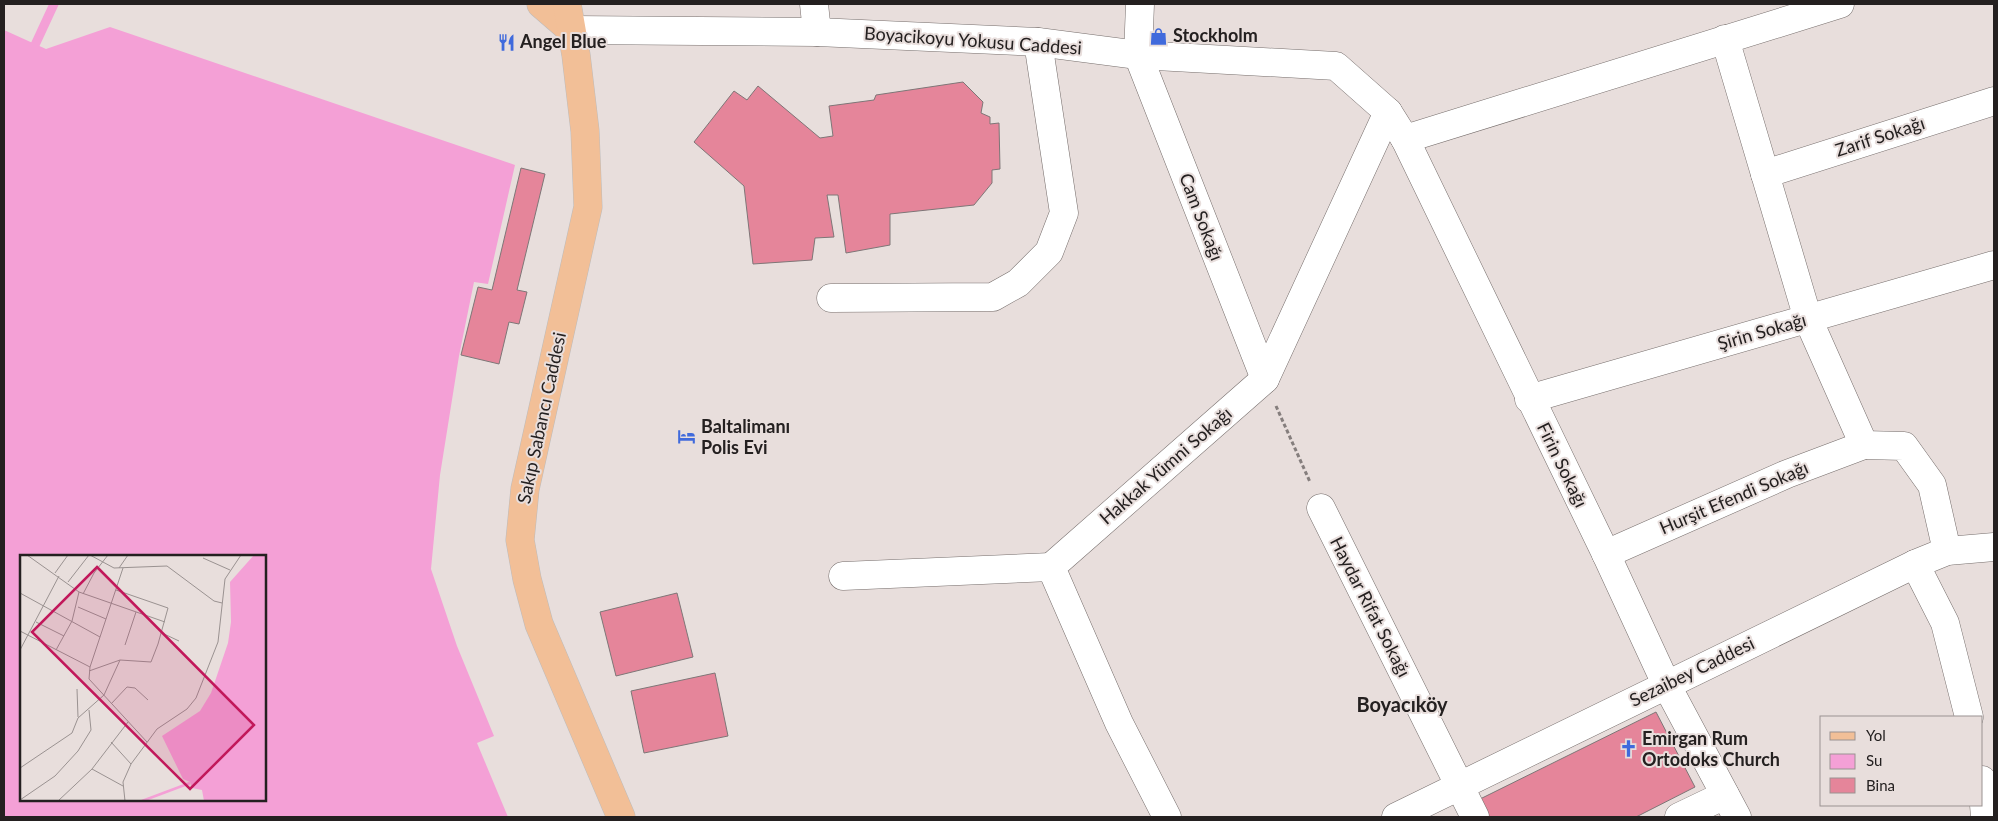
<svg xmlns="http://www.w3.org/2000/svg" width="1998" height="821" viewBox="0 0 1998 821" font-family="Lato,sans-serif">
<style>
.water{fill:#f4a0d6;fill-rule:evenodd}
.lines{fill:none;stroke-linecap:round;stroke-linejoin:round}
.stream{stroke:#f4a0d6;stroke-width:9}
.building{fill:#e5859a;stroke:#7e7677}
.minor-casing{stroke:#766e6c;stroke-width:29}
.major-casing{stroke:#bdbcbc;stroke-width:29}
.path{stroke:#857e7d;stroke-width:3;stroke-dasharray:4 2.5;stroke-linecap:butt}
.minor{stroke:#fff;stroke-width:28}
.major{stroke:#f2bf97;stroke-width:28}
.labels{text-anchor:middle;stroke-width:4;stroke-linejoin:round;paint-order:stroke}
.poi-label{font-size:18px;font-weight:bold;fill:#242020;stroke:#e8dedc;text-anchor:start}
.street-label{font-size:18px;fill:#242020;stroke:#e8dedc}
.quarter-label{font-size:20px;font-weight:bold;fill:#242020;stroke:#e8dedc}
.inset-river{fill:none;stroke:#f4a0d6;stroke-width:2.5}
.inset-road{fill:none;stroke:#9a9291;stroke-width:1}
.view{fill:#c2185b;fill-opacity:0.15;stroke:#c2185b;stroke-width:2.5}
.inset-edge{fill:none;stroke:#242020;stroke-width:2.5}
</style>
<rect width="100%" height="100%" fill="#e8dedc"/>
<path class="water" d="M 110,27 L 515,165 L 488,284 L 474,282 L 459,356 L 440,475 L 431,569 L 457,646 L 494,736 L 477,743 L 508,817 L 4,817 L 4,30 L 46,49 ZM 21,556 L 265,556 L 265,800 L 21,800 Z"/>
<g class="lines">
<path class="stream" d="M 35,45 L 54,4"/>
</g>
<g class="building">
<path d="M 963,82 L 983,102 L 981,113 L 990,117 L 990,124 L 999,123 L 1000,169 L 992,170 L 992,183 L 974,205 L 890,214 L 890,245 L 846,253 L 838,195 L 827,195 L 834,237 L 815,238 L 812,260 L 753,264 L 744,186 L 694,142 L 734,91 L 747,100 L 758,86 L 820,138 L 833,136 L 829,106 L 874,100 L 876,95 Z"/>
<path d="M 521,168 L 545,174 L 517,290 L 527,292 L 519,324 L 509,322 L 499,364 L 461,355 L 478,287 L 492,290 Z"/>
<path d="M 677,593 L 693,657 L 616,676 L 600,612 Z"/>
<path d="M 715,673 L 728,736 L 644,753 L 631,691 Z"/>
<path d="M 1656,712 L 1695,787 L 1636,817 L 1479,817 L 1472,803 Z"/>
</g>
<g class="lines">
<defs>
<g id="minor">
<path d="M 814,4 L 817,32"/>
<path d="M 1140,4 L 1138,55 L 1265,379"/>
<path d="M 571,30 L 817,32 L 1038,42 L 1138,55 L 1336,66 L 1388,112 L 1405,139 L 1606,554 L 1666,684 L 1737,817"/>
<path d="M 1725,39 L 1808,319 L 1864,445 L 1904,446 L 1932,485 L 1947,551"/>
<path d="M 1405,139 L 1840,4"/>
<path d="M 1765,174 L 1994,101"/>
<path d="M 831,298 L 993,297 L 1018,283 L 1049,252 L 1064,213 L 1038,42"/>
<path d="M 1529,399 L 1994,265"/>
<path d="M 1321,508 L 1475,817"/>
<path d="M 1606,554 L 1787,474 L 1864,445"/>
<path d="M 1915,564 L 1945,623 L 1969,717"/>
<path d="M 843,576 L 1051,567"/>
<path d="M 1982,780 L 1985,817"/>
<path d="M 1167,817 L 1119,723 L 1051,567 L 1265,379 L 1388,112"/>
<path d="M 1396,817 L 1915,564 L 1947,551 L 1994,547"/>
<path d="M 1679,817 L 1725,795"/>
</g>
<g id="major">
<path d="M 541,4 L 571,30"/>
<path d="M 567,4 L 576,55 L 585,131 L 588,207 L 525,489 L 520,540 L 527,579 L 539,624 L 621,817"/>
</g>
</defs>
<use href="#minor" class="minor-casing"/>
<use href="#major" class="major-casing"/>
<path class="path" d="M 1276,406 L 1310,482"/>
<use href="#minor" class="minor"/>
<use href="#major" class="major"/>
</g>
<defs>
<symbol id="shop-bare" viewBox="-9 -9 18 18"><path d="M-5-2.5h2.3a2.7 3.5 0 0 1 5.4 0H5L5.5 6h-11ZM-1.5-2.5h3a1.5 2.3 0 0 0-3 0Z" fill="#406adc" stroke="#e8dedc" stroke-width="2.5" paint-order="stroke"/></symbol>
<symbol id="restaurant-bare" viewBox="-9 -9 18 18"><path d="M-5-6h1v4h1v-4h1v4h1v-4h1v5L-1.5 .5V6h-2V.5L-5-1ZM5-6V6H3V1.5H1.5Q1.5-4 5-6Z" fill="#406adc" stroke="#e8dedc" stroke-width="2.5" paint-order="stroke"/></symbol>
<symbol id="hotel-bare" viewBox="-9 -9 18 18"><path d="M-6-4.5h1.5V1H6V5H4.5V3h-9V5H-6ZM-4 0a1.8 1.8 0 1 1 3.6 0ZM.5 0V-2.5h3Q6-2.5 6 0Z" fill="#406adc" stroke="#e8dedc" stroke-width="2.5" paint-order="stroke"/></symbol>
<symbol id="church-bare" viewBox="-9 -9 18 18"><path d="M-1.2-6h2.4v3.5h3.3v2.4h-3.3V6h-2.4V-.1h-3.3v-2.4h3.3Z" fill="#406adc" stroke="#e8dedc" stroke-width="2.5" paint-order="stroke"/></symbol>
</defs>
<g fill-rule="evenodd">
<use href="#shop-bare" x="1146" y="24" width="25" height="25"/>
<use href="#restaurant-bare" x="494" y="30" width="25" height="25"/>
<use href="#hotel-bare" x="674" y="424" width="25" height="25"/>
<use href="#church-bare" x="1616" y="736" width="25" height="25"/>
</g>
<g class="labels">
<g class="poi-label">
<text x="1173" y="42">Stockholm</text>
<text x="520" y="48">Angel Blue</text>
<text x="701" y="433">Baltalimanı<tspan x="701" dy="21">Polis Evi</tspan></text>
<text x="1642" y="745">Emirgan Rum<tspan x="1642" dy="21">Ortodoks Church</tspan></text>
</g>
<g class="street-label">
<text transform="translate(973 41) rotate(4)" y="6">Boyacikoyu Yokusu Caddesi</text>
<text transform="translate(1880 137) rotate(-18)" y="6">Zarif Sokağı</text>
<text transform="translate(1201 217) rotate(69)" y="6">Cam Sokağı</text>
<text transform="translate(1762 332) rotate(-16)" y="6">Şirin Sokağı</text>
<text transform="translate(542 418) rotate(-78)" y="6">Sakıp Sabancı Caddesi</text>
<text transform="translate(1562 465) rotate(64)" y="6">Firin Sokağı</text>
<text transform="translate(1166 466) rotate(-41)" y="6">Hakkak Yümni Sokağı</text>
<text transform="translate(1734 498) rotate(-23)" y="6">Hurşit Efendi Sokağı</text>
<text transform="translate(1370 607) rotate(63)" y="6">Haydar Rifat Sokağı</text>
<text transform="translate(1692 672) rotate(-26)" y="6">Sezaibey Caddesi</text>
</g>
<g class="quarter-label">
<text x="1402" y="712">Boyacıköy</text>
</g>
</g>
<g transform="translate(20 555)">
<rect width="246" height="246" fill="#e8dedc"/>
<path d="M 234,0 L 246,0 L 246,246 L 184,246 L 182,235 L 172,233 L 170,227 L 163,224 L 142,181 L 180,156 L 191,138 L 208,88 L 211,67 L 210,27 Z" fill="#f4a0d6"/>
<path class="inset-river" d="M 122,246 L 170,228"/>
<path class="inset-road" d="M 7,0 L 59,37 L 145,67M 70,0 L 94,13 L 147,11 L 194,46 L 202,48M 183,3 L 210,15M 99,13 L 108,0M 103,13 L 70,112 L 69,124 L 127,187M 35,18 L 48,0M 48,27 L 69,0M 0,38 L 80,82M 63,39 L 74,18 L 88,0M 58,52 L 86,64M 16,67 L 44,81M 0,76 L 70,112M 142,78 L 159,86M 105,90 L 116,57M 0,95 L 39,21M 36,95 L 52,66 L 59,37M 69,116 L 100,105 L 131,107 L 138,89 L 148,53 L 96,35M 57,134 L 58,162M 91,149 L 107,132 L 115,133 L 128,145M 91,187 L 111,209M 0,213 L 52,178 L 58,163 L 84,140 L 100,105M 72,214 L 103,231M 0,245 L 35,221 L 58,196 L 71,175 L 69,155M 38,246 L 72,214 L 108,167M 105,246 L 103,227 L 111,209 L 137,174 L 167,154 L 176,143 L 198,87 L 205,24 L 221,0"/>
<path class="view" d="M 77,12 L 234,170 L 170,234 L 12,77 Z"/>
<rect width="246" height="246" class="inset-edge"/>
</g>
<rect width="1998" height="821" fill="none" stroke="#242020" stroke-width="10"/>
<rect x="1820" y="716" width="162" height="90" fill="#e8dedc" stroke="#9a9291"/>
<rect x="1830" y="732" width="25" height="8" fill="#f2bf97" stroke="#9a9291"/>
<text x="1866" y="741" font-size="15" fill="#242020">Yol</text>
<rect x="1830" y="754" width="25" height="15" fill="#f4a0d6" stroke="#9a9291"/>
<text x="1866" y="766" font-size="15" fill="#242020">Su</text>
<rect x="1830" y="778" width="25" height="15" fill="#e5859a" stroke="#9a9291"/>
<text x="1866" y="791" font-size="15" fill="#242020">Bina</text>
</svg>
